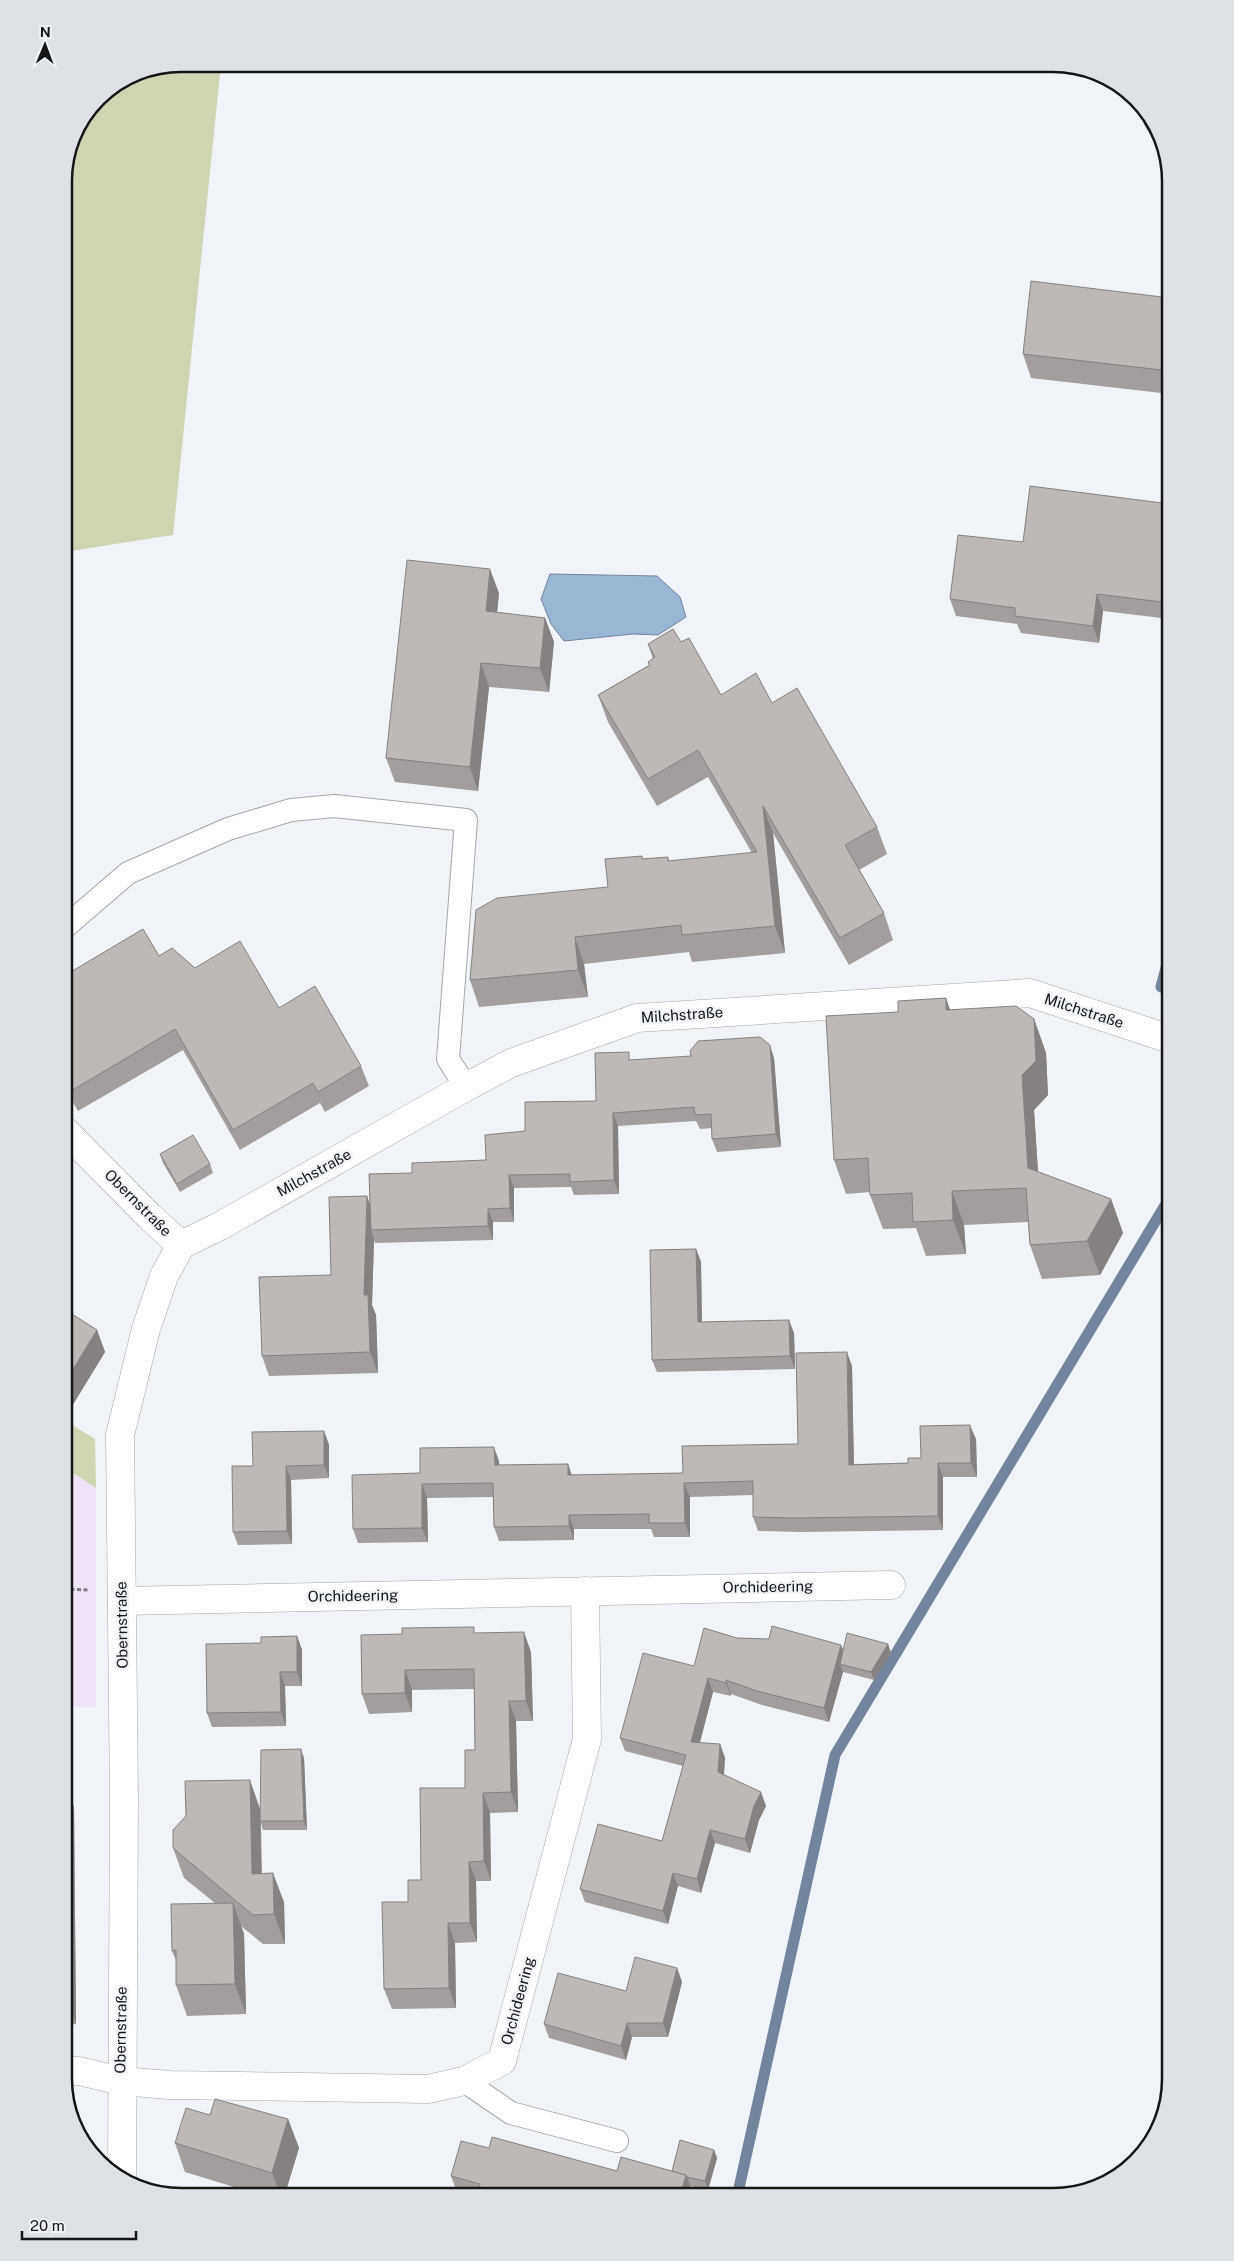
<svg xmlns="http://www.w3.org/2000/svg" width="1234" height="2261" viewBox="0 0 1234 2261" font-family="'Public Sans',sans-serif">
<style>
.education{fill:#f0e3f7}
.green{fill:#ced5b3}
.water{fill:#9bb5d5;stroke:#72859c}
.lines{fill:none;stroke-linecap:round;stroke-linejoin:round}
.stream{stroke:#72859c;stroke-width:11}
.lane-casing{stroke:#a5a7ab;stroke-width:24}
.street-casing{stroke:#a5a7ab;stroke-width:29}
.path{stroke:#787a7c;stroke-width:3;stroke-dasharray:4 2.5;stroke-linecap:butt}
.lane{stroke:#fff;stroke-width:22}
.street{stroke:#fff;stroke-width:28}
.wall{fill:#a39e9d}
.shaded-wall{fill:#858180}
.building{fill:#beb8b7;stroke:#858180}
.labels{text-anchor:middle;stroke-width:4.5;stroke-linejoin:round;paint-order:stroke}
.street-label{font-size:15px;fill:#141516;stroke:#f0f3f7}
.rim{fill:none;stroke:#141516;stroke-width:2.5}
</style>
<rect width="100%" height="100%" fill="#f0f3f7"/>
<path class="education" d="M 64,1467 L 96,1488 L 96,1707 L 64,1707 Z"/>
<g class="green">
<path d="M 181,64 L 221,64 L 173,535 L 64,552 L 64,174 L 73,136 L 98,98 L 137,73 Z"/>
<path d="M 64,1420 L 95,1439 L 96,1488 L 64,1467 Z"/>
</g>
<path class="water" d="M 550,574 L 657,576 L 680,597 L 686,617 L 658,635 L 633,634 L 564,641 L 551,624 L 541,599 Z"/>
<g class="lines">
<g class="stream">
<path d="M 1149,122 L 1163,145"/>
<path d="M 1161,987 L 1170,953"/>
<path d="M 737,2197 L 835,1755 L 1170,1197"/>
</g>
<defs>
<g id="lane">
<path d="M 64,928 L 128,873 L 228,829 L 291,810 L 334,806 L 466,820 L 448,1059 L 466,1087"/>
<path d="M 464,2081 L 511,2113 L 617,2141"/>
</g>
<g id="street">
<path d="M 64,1130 L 150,1217 L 181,1245"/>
<path d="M 181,1245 L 220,1226 L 466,1087 L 511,1063 L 637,1018 L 1030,993 L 1170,1039"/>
<path d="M 122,1601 L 891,1585"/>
<path d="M 64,2071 L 79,2071 L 121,2081 L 170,2085 L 428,2089 L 464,2081 L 502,2061 L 587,1739 L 585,1591"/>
<path d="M 122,2179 L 124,1800 L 120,1435 L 146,1329 L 164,1276 L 181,1245"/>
</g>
</defs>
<use href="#lane" class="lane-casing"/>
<use href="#street" class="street-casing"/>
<path class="path" d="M 64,1589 L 88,1590"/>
<use href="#lane" class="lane"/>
<use href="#street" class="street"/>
</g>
<g class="wall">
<path d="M 1170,298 L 1170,394 L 1031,378 L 1023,354 Z"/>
<path d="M 1170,504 L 1170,619 L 1103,611 L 1099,643 L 1021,633 L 1017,624 L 956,616 L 950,599 L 1023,542 Z"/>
<path d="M 499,593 L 497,612 L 545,618 L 554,642 L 549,692 L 489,687 L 478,791 L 395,782 L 386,758 Z"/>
<path d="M 681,642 L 721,695 L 772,703 L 877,827 L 887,854 L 859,870 L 884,913 L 893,940 L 849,965 L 773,833 L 785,953 L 692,962 L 689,952 L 584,964 L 588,997 L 479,1007 L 470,980 L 608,887 L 642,856 L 643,859 L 668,857 L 669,861 L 752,853 L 708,777 L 657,806 L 608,722 L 598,695 L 649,665 L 648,662 L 653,659 L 648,644 Z"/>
<path d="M 159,956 L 195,968 L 279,1008 L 361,1066 L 369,1086 L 325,1112 L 320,1103 L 240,1150 L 183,1050 L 78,1111 L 64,1087 L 64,976 Z"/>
<path d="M 950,1010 L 1034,1019 L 1046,1053 L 1048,1095 L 1034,1110 L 1038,1172 L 1111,1199 L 1123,1233 L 1100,1275 L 1042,1279 L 1030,1245 L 1028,1222 L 964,1225 L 966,1254 L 926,1256 L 916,1228 L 883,1229 L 870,1195 L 870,1192 L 846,1194 L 834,1160 Z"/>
<path d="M 774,1058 L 781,1147 L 717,1152 L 712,1139 L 712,1128 L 700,1129 L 696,1121 L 618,1126 L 619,1194 L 574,1195 L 571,1187 L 514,1188 L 514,1222 L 493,1222 L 493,1240 L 375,1243 L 374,1239 L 372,1305 L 376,1315 L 378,1373 L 269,1376 L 262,1356 L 331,1275 L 370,1203 L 412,1173 L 486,1160 L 525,1131 L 596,1101 L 632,1060 Z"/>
<path d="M 160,1154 L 210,1164 L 213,1173 L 180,1192 L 163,1163 Z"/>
<path d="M 696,1249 L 701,1262 L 702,1322 L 794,1333 L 795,1369 L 657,1372 L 652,1360 Z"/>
<path d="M 64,1309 L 97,1330 L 105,1352 L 69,1411 L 64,1408 Z"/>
<path d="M 852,1366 L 854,1464 L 908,1463 L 921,1458 L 976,1439 L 977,1477 L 943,1477 L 943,1530 L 800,1532 L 758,1531 L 753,1517 L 753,1495 L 690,1497 L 690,1537 L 654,1537 L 651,1529 L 574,1529 L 574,1540 L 499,1541 L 494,1527 L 493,1497 L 427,1498 L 428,1542 L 358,1543 L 353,1529 L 420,1473 L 499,1461 L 499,1465 L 572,1475 L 683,1473 L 798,1444 Z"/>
<path d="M 324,1431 L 329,1445 L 329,1478 L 291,1480 L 292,1544 L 238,1545 L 233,1532 L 253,1466 Z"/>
<path d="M 476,1633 L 531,1652 L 533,1721 L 516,1721 L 518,1812 L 490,1813 L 491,1881 L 476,1881 L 477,1942 L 455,1943 L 456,2008 L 392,2009 L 384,1989 L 408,1902 L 421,1880 L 465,1788 L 475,1750 L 474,1689 L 412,1690 L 412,1712 L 369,1714 L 362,1694 L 361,1635 Z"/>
<path d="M 297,1636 L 302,1650 L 302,1686 L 285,1686 L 286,1726 L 212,1727 L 207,1713 Z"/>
<path d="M 737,1638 L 841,1645 L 843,1650 L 888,1644 L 891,1653 L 874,1680 L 843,1672 L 829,1722 L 762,1705 L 731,1694 L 731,1696 L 713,1692 L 700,1743 L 720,1744 L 725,1758 L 724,1775 L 766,1806 L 759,1820 L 750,1853 L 715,1843 L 701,1893 L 678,1886 L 668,1924 L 585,1902 L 580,1889 L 662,1841 L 683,1766 L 625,1751 L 620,1738 L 694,1666 Z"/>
<path d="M 304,1758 L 307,1830 L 263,1830 L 261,1823 L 262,1873 L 284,1902 L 285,1944 L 263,1944 L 241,1926 L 244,1934 L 246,2014 L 187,2016 L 176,1985 L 176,1960 L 172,1951 L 215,1903 L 184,1878 L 173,1848 L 260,1809 Z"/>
<path d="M 64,1779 L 74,1807 L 76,2024 L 64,2025 Z"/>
<path d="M 677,1968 L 682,1982 L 668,2037 L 632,2037 L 626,2060 L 549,2038 L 544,2024 L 626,1991 Z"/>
<path d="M 210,2115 L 288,2119 L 299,2148 L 284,2197 L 267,2197 L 185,2172 L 175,2143 Z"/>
<path d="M 489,2148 L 617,2171 L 672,2171 L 714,2150 L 717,2158 L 708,2190 L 690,2186 L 692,2190 L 690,2197 L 476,2197 L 457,2192 L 451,2176 Z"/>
</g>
<g class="shaded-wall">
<path d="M 490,569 L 499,593 L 495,635 L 486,611 Z"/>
<path d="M 1097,594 L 1103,611 L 1099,643 L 1093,626 Z"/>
<path d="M 545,618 L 554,642 L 549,692 L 540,668 Z"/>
<path d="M 481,663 L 489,687 L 478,791 L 470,767 Z"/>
<path d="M 763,806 L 773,833 L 785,953 L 775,926 Z"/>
<path d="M 575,937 L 584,964 L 588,997 L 578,970 Z"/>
<path d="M 946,998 L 958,1032 L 946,1010 Z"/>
<path d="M 1034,1019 L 1046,1053 L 1048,1095 L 1034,1110 L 1040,1202 L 1028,1168 L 1022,1075 Z"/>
<path d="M 770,1045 L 774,1058 L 781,1147 L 776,1134 Z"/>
<path d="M 613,1113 L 618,1126 L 619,1194 L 614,1180 Z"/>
<path d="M 509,1175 L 514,1188 L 514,1222 L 510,1208 Z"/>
<path d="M 952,1191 L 964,1225 L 966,1254 L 953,1220 Z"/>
<path d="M 367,1196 L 375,1217 L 371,1230 L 374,1239 L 372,1305 L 376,1315 L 378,1373 L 370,1352 L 364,1295 Z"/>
<path d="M 1111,1199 L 1123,1233 L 1100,1275 L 1087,1241 Z"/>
<path d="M 488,1209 L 493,1222 L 493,1240 L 488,1226 Z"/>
<path d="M 696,1249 L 701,1262 L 702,1335 L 698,1322 Z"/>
<path d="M 789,1320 L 794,1333 L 795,1369 L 790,1356 Z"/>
<path d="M 97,1330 L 105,1352 L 69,1411 L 64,1397 L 64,1384 Z"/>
<path d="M 847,1352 L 852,1366 L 854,1479 L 849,1465 Z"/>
<path d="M 970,1425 L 976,1439 L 977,1477 L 971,1463 Z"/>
<path d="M 324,1431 L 329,1445 L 329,1478 L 324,1465 Z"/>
<path d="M 494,1447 L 499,1461 L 500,1479 L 495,1465 Z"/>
<path d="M 938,1463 L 943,1477 L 943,1530 L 938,1516 Z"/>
<path d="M 568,1464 L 573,1478 L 568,1475 Z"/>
<path d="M 286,1466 L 291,1480 L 292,1544 L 287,1531 Z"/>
<path d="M 684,1483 L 690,1497 L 690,1537 L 685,1523 Z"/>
<path d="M 422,1484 L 427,1498 L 428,1542 L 422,1528 Z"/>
<path d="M 569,1515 L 574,1529 L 574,1540 L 569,1526 Z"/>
<path d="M 524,1632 L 531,1652 L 533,1721 L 526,1701 Z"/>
<path d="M 297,1636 L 302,1650 L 302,1686 L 297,1672 Z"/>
<path d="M 888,1644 L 891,1653 L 874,1680 L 871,1672 Z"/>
<path d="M 841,1645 L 846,1658 L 840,1664 L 843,1672 L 829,1722 L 824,1708 Z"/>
<path d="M 405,1670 L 412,1690 L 412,1712 L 405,1693 Z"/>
<path d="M 280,1672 L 285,1686 L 286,1726 L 281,1712 Z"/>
<path d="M 708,1678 L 713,1692 L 696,1756 L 691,1742 Z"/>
<path d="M 726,1680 L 731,1694 L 731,1696 L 726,1683 Z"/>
<path d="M 509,1701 L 516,1721 L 518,1812 L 511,1792 Z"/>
<path d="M 720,1744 L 725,1758 L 723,1785 L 718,1772 Z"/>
<path d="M 301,1749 L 304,1758 L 307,1830 L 304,1821 Z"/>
<path d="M 64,1779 L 74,1807 L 76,2024 L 64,1993 Z"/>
<path d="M 250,1780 L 260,1809 L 262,1903 L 252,1874 Z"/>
<path d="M 761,1792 L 766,1806 L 759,1820 L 750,1853 L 745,1839 L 754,1806 Z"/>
<path d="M 483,1793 L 490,1813 L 491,1881 L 484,1861 Z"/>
<path d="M 710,1830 L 715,1843 L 701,1893 L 697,1879 Z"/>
<path d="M 469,1862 L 476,1881 L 477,1942 L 470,1923 Z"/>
<path d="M 273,1873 L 284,1902 L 285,1944 L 274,1914 Z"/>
<path d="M 673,1873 L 678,1886 L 668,1924 L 663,1911 Z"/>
<path d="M 233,1903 L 244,1934 L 246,2014 L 235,1984 Z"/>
<path d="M 448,1923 L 455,1943 L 456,2008 L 449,1988 Z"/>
<path d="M 677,1968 L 682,1982 L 668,2037 L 663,2023 Z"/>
<path d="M 627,2023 L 632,2037 L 626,2060 L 621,2046 Z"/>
<path d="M 288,2119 L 299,2148 L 284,2197 L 281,2197 L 272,2173 Z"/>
<path d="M 714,2150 L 717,2158 L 708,2190 L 705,2181 Z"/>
<path d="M 686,2175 L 692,2190 L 690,2197 L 680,2197 Z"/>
</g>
<g class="building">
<path d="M 1031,281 L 1170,298 L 1170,371 L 1023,354 Z"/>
<path d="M 1030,486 L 1170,504 L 1170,603 L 1097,594 L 1093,626 L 1015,616 L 1015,608 L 950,599 L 958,535 L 1023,542 Z"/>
<path d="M 407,560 L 490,569 L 486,611 L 545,618 L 540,668 L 481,663 L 470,767 L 386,758 Z"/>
<path d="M 673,629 L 681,642 L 689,638 L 721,695 L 756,673 L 772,703 L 797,688 L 877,827 L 845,845 L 884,913 L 840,938 L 763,806 L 775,926 L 682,935 L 681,925 L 575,937 L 578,970 L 470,980 L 476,910 L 497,898 L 608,887 L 605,859 L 642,856 L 642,859 L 668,857 L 668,861 L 757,852 L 698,750 L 648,779 L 598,695 L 650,665 L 648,662 L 655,657 L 648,644 Z"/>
<path d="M 143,929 L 159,956 L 172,948 L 195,968 L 240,941 L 279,1008 L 315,986 L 361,1066 L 318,1092 L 313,1083 L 233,1130 L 175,1029 L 71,1091 L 64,1079 L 64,976 Z"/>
<path d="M 946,998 L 946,1010 L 1016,1006 L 1034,1019 L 1036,1061 L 1022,1075 L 1028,1168 L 1111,1199 L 1087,1241 L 1030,1245 L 1026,1188 L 952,1191 L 953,1220 L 913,1222 L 912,1193 L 870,1195 L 868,1158 L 834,1160 L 826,1016 L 898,1012 L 898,1001 Z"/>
<path d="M 760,1037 L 770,1045 L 776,1134 L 712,1139 L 711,1114 L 695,1115 L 694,1107 L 613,1113 L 614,1180 L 570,1182 L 570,1174 L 509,1175 L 510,1208 L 488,1209 L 488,1226 L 371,1230 L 369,1174 L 412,1173 L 412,1163 L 486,1160 L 485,1135 L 525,1131 L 525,1102 L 596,1101 L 595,1053 L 629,1052 L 629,1060 L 691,1056 L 690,1051 L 698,1041 Z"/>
<path d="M 193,1135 L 210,1164 L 177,1184 L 160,1154 Z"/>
<path d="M 367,1196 L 364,1295 L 368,1295 L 370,1352 L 262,1356 L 259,1277 L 331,1275 L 329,1197 Z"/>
<path d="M 696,1249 L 698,1322 L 789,1320 L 790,1356 L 652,1360 L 650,1250 Z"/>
<path d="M 64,1309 L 97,1330 L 64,1384 Z"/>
<path d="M 847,1352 L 849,1465 L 908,1463 L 908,1458 L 921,1458 L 920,1426 L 970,1425 L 971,1463 L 938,1463 L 938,1516 L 795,1518 L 753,1517 L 753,1481 L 684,1483 L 685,1523 L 649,1523 L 649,1514 L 569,1515 L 569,1526 L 494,1527 L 493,1483 L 422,1484 L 422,1528 L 353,1529 L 352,1475 L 420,1473 L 420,1448 L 494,1447 L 495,1465 L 568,1464 L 568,1475 L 683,1473 L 682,1446 L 798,1444 L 796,1353 Z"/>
<path d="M 324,1431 L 324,1465 L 286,1466 L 287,1531 L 233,1532 L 232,1466 L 253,1466 L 252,1432 Z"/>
<path d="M 772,1626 L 841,1645 L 824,1708 L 757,1691 L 726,1680 L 726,1683 L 708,1678 L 691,1742 L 720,1744 L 718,1772 L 761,1792 L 754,1806 L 745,1839 L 710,1830 L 697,1879 L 673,1873 L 663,1911 L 580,1889 L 598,1824 L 662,1841 L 686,1755 L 620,1738 L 643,1653 L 694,1666 L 704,1628 L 737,1638 L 769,1639 Z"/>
<path d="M 474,1627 L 474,1633 L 524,1632 L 526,1701 L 509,1701 L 511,1792 L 483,1793 L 484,1861 L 469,1862 L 470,1923 L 448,1923 L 449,1988 L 384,1989 L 382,1902 L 408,1902 L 408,1880 L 421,1880 L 420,1788 L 465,1788 L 465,1750 L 475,1750 L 474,1669 L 405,1670 L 405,1693 L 362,1694 L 361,1635 L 402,1634 L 402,1628 Z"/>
<path d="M 847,1633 L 888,1644 L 871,1672 L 840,1664 Z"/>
<path d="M 297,1636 L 297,1672 L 280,1672 L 281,1712 L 207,1713 L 206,1644 L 261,1643 L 261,1637 Z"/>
<path d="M 301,1749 L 304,1821 L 260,1821 L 261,1750 Z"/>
<path d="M 250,1780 L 252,1874 L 273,1873 L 274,1914 L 253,1915 L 173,1848 L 173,1830 L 186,1816 L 185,1781 Z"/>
<path d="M 233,1903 L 235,1984 L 176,1985 L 176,1950 L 172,1951 L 171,1904 Z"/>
<path d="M 635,1957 L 677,1968 L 663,2023 L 627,2023 L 621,2046 L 544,2024 L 558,1973 L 626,1991 Z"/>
<path d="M 215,2099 L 288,2119 L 272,2173 L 175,2143 L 186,2108 L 210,2115 Z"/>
<path d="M 492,2137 L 617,2171 L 621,2157 L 686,2175 L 680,2197 L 568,2197 L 564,2196 L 564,2197 L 518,2197 L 479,2187 L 480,2184 L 451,2176 L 461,2141 L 489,2148 Z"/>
<path d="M 680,2140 L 714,2150 L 705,2181 L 687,2177 L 686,2175 L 672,2171 Z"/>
</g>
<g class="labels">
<g class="street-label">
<text transform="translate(1084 1011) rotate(18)" y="5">Milchstraße</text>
<text transform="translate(682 1015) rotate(-4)" y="5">Milchstraße</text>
<text transform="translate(314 1173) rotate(-29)" y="5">Milchstraße</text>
<text transform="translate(138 1203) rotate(45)" y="5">Obernstraße</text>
<text transform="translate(768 1587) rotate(-1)" y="5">Orchideering</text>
<text transform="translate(353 1596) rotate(-1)" y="5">Orchideering</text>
<text transform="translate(122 1625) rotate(-91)" y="5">Obernstraße</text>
<text transform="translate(518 2001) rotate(-75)" y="5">Orchideering</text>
<text transform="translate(121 2030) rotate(-89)" y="5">Obernstraße</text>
</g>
</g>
<path d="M0 0H1234V2261H0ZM181 72H1053A109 109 0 0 1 1162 181V2079A109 109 0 0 1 1053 2188H181A109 109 0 0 1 72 2079V181A109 109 0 0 1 181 72Z" fill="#dee1e5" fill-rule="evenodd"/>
<path class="rim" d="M181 72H1053A109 109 0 0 1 1162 181V2079A109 109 0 0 1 1053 2188H181A109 109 0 0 1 72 2079V181A109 109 0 0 1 181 72Z"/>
<g transform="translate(45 45) rotate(1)" stroke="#f0f3f7" stroke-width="4" paint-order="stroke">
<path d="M0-4L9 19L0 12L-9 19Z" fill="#141516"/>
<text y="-8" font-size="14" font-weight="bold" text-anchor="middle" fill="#141516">N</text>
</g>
<path d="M22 2231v8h114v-8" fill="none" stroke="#141516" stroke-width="2.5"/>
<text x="30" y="2231" font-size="15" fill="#141516" stroke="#f0f3f7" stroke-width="4" paint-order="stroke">20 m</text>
</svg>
